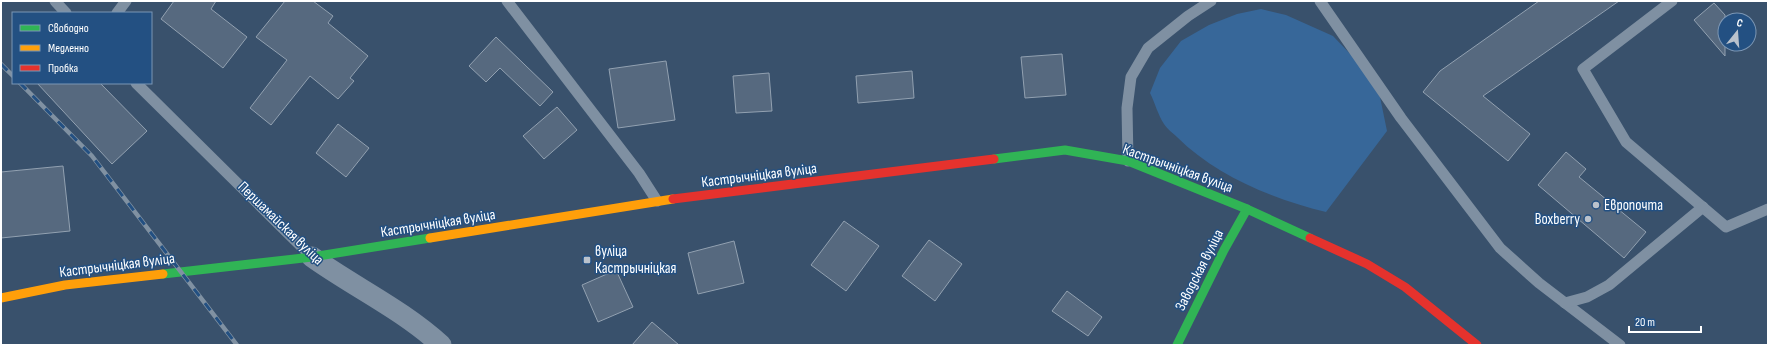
<svg xmlns="http://www.w3.org/2000/svg" width="1769" height="346" viewBox="0 0 1769 346" font-family="'Sofia Sans Condensed',sans-serif">
<style>
.green{fill:#376799}
.building{fill:#56697f;stroke:#92a1b1}
.lines{fill:none;stroke-linecap:round;stroke-linejoin:round}
.lane{stroke:#7f90a2;stroke-width:11}
.street{stroke:#7f90a2;stroke-width:21}
.fast{stroke:#30b455;stroke-width:9}
.slow{stroke:#ff9f0a;stroke-width:9}
.jam{stroke:#e5322d;stroke-width:9}
.rail-casing{stroke:#8091a2;stroke-width:4.5}
.rail{stroke:#235082;stroke-width:3;stroke-dasharray:9;stroke-linecap:butt}
.poi-dot{fill:#bac2cc;stroke:#235082;stroke-width:1.5}
.labels{text-anchor:middle;stroke-width:3;stroke-linejoin:round;paint-order:stroke}
.street-label{font-size:15px;fill:#fff;stroke:#235082}
.poi-label{font-size:15px;fill:#fff;stroke:#235082;text-anchor:start}
</style>
<rect width="100%" height="100%" fill="#39516c"/>
<path class="green" d="M 1261,9 L 1286,15 L 1333,36 L 1356,60 L 1380,97 L 1387,131 L 1326,212 C 1273,199 1216,176 1177,137 C 1173,133 1167,129 1164,124 C 1158,115 1155,103 1150,93 L 1160,68 L 1181,41 L 1209,25 L 1237,14 Z"/>
<g class="building">
<path d="M 174,1 L 216,1 L 211,9 L 247,37 L 223,68 L 161,19 Z"/>
<path d="M 285,1 L 313,1 L 333,16 L 328,23 L 368,56 L 350,78 L 354,81 L 338,99 L 310,76 L 271,125 L 250,108 L 287,60 L 256,37 Z"/>
<path d="M 1539,1 L 1619,1 L 1483,96 L 1530,134 L 1508,161 L 1423,92 L 1440,71 Z"/>
<path d="M 1714,3 L 1725,15 L 1725,56 L 1694,20 Z"/>
<path d="M 496,37 L 553,92 L 540,106 L 500,68 L 486,82 L 469,66 Z"/>
<path d="M 1062,54 L 1066,95 L 1025,98 L 1021,57 Z"/>
<path d="M 666,61 L 675,120 L 618,128 L 609,69 Z"/>
<path d="M 912,71 L 914,98 L 858,103 L 856,76 Z"/>
<path d="M 769,73 L 772,111 L 736,113 L 733,76 Z"/>
<path d="M 37,83 L 100,83 L 147,131 L 112,164 Z"/>
<path d="M 557,107 L 577,130 L 544,159 L 523,136 Z"/>
<path d="M 338,124 L 369,148 L 346,177 L 316,153 Z"/>
<path d="M 1566,152 L 1586,169 L 1579,177 L 1646,232 L 1624,258 L 1538,185 Z"/>
<path d="M 63,166 L 70,231 L 1,238 L 1,172 Z"/>
<path d="M 844,221 L 879,246 L 846,291 L 811,265 Z"/>
<path d="M 929,240 L 962,264 L 935,301 L 902,276 Z"/>
<path d="M 734,241 L 744,283 L 698,294 L 688,253 Z"/>
<path d="M 616,270 L 633,307 L 598,322 L 582,285 Z"/>
<path d="M 1067,291 L 1102,317 L 1088,336 L 1052,311 Z"/>
<path d="M 652,322 L 679,345 L 632,345 Z"/>
</g>
<g class="lines">
<g class="lane">
<path d="M 55,1 L 66,13"/>
<path d="M 507,1 L 639,173 L 657,201"/>
<path d="M 1320,1 L 1401,118 L 1500,248 L 1539,283 L 1620,345"/>
<path d="M 1672,1 L 1583,69 L 1626,142 L 1726,227 L 1768,209"/>
<path d="M 117,13 L 126,1"/>
<path d="M 136,83 L 312,257"/>
<path d="M 1128,161 L 1127,108 L 1131,77 L 1148,48 L 1188,16 L 1211,1"/>
<path d="M 1565,303 L 1587,297 L 1609,285 L 1703,207"/>
</g>
<path class="street" d="M 312,257 C 354,287 403,310 441,345"/>
<g class="fast">
<path d="M 994,159 L 1065,150 L 1128,161 L 1247,209 L 1310,238"/>
<path d="M 163,274 L 312,257 L 430,238"/>
<path d="M 1177,345 L 1224,250 L 1247,209"/>
</g>
<g class="slow">
<path d="M 430,238 L 673,199"/>
<path d="M 1,298 L 65,285 L 163,274"/>
</g>
<g class="jam">
<path d="M 673,199 L 994,159"/>
<path d="M 1310,238 L 1367,264 L 1405,287 L 1477,345"/>
</g>
<defs>
<g id="rail">
<path d="M 1,64 L 13,76"/>
<path d="M 20,83 L 92,156 L 237,345"/>
</g>
</defs>
<use href="#rail" class="rail-casing"/>
<use href="#rail" class="rail"/>
</g>
<g class="poi-dot">
<circle cx="1596" cy="205" r="4"/>
<circle cx="1588" cy="219" r="4"/>
<rect x="583" y="256" width="8" height="8" rx="2"/>
</g>
<g class="labels">
<g class="street-label">
<text transform="translate(1178 168) rotate(20)" y="5">Кастрычніцкая вуліца</text>
<text transform="translate(759 175) rotate(-7)" y="5">Кастрычніцкая вуліца</text>
<text transform="translate(281 223) rotate(44)" y="5">Першамайская вуліца</text>
<text transform="translate(438 223) rotate(-9)" y="5">Кастрычніцкая вуліца</text>
<text transform="translate(117 265) rotate(-7)" y="5">Кастрычніцкая вуліца</text>
<text transform="translate(1199 270) rotate(-63)" y="5">Заводская вуліца</text>
</g>
<g class="poi-label">
<text x="1604" y="210">Европочта</text>
<text x="1580" y="224" text-anchor="end">Boxberry</text>
<text x="595" y="256">вуліца<tspan x="595" dy="17">Кастрычніцкая</tspan></text>
</g>
</g>
<rect width="1769" height="346" fill="none" stroke="#ffffff" stroke-width="4"/>
<rect x="12" y="12" width="140" height="72" fill="#235082" stroke="#7b96b4"/>
<rect x="20" y="25" width="20" height="6" fill="#30b455" stroke="#7b96b4"/>
<text x="48" y="32" font-size="12" fill="#ffffff">Свободно</text>
<rect x="20" y="45" width="20" height="6" fill="#ff9f0a" stroke="#7b96b4"/>
<text x="48" y="52" font-size="12" fill="#ffffff">Медленно</text>
<rect x="20" y="65" width="20" height="6" fill="#e5322d" stroke="#7b96b4"/>
<text x="48" y="72" font-size="12" fill="#ffffff">Пробка</text>
<g transform="translate(1737 32) rotate(17)"><circle r="19" fill="#235082" stroke="#7b96b4"/>
<path d="M0-3L7 15L0 10L-7 15Z" fill="#bac2cc"/>
<text y="-6" font-size="11" font-weight="bold" text-anchor="middle" fill="#ffffff">С</text>
</g>
<path d="M1629 326v6h72v-6" fill="none" stroke="#ffffff" stroke-width="2"/>
<text x="1635" y="326" font-size="12" fill="#ffffff" stroke="#235082" stroke-width="3" paint-order="stroke">20 m</text>
</svg>
